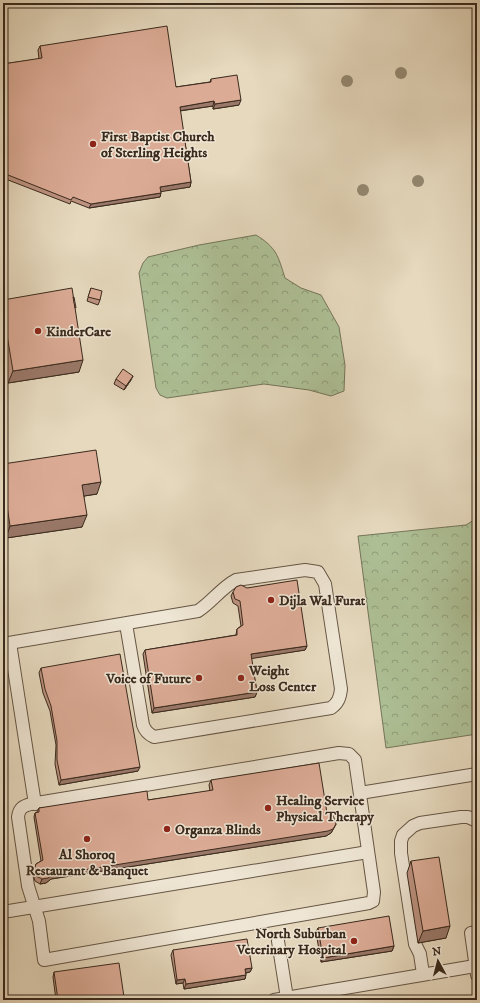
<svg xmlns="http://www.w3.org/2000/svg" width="480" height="1003" viewBox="0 0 480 1003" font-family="'IM FELL DW Pica',serif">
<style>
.forest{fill:url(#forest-crowns);stroke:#74755a}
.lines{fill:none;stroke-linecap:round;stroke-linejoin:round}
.service-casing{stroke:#655645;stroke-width:14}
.service{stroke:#efe6d5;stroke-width:12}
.tree{fill:#948973}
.wall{fill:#bd9381;stroke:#3a2a1d}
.shaded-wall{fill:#9a7869;stroke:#3a2a1d}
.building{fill:#dcab96;stroke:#3a2a1d}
.poi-dot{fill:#8f2418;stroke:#efe6d5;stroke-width:1.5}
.labels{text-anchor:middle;stroke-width:3;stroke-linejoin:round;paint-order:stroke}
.poi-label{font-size:14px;font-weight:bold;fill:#3a2a1d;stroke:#efe6d5;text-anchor:start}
</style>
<defs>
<pattern id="forest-crowns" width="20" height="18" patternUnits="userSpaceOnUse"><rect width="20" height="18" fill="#aec096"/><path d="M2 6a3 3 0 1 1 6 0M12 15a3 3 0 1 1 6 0" fill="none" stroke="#8f9c7a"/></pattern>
</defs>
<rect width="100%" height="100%" fill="#e6d9be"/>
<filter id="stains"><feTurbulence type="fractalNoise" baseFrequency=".005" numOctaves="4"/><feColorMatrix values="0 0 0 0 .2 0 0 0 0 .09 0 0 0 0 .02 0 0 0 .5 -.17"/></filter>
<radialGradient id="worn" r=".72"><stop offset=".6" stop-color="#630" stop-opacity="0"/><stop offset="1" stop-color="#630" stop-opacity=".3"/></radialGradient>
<g class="forest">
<path d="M 256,235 C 277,248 278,256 285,278 L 301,288 L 321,295 L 339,327 L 345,365 L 344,391 L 331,396 L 309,390 L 264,384 L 167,398 L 160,395 L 156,388 L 139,273 L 143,263 L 148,257 L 199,245 Z"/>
<path d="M 477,518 L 477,734 L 386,748 L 358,536 L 466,525 Z"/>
</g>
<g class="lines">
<defs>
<g id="service">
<path d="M 10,643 L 35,804"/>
<path d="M 3,644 L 198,611 C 212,602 221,588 236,580 L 305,570 L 318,572 L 325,584 L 341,689 C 340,698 338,703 331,708 L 154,737 C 148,734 145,731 143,725 L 126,624"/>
<path d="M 339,753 L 349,754 L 355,760 L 374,892 L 373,901 L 369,903 L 44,960 L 39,921 L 28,886 L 18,817 C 19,808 23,806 31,804 Z"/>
<path d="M 360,793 L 477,774"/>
<path d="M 3,912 L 368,852"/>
<path d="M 477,932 L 471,933 L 477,975"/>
<path d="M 278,941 L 287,998"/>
<path d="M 423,974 L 420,954 L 415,944 L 401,853 L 401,841 L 403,835 L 413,826 L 420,823 L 461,817 L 468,817 L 477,821"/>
<path d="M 274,1000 L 475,966"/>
</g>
</defs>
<use href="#service" class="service-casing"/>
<use href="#service" class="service"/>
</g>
<g class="tree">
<circle cx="401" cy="73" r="6"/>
<circle cx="347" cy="81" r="6"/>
<circle cx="418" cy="181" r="6"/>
<circle cx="363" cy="190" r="6"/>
</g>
<g class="wall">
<path d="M 40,46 L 176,87 L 210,82 L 211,79 L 239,105 L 213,109 L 213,106 L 180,111 L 191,182 L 190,187 L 161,191 L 160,197 L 89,208 L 71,201 L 70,204 L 3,178 L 3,64 L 39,59 L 38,50 Z"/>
<path d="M 91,288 L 100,300 L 98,305 L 87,301 Z"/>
<path d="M 3,300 L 75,310 L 79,372 L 8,383 L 4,354 L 3,354 Z"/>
<path d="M 116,379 L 131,380 L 124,390 L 114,384 Z"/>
<path d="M 3,464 L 97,494 L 84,496 L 82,527 L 6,538 L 3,519 Z"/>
<path d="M 233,592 L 307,646 L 305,650 L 251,658 L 257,692 L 255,697 L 152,713 L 143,654 L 145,650 L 236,635 L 237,629 L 241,626 L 238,606 L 233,603 L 231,596 Z"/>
<path d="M 41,668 L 138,771 L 59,785 L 55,764 L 56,745 L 50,711 L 43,693 L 39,673 Z"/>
<path d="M 211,780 L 327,813 L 336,824 L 334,828 L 331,833 L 326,836 L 51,879 L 46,883 L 40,884 L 35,881 L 33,874 L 36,864 L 41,861 L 34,817 L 35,813 L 37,812 L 39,808 L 148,800 L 210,791 L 209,785 Z"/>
<path d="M 411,861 L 446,938 L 418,943 L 407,873 Z"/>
<path d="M 318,928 L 394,946 L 392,951 L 321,962 L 316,932 Z"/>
<path d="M 173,950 L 252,968 L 250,972 L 246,973 L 245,979 L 184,989 L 183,983 L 176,984 L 171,955 Z"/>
<path d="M 54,972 L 123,1000 L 56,1000 L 53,977 Z"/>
</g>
<g class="shaded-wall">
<path d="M 241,100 L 239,105 L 213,109 L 215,104 Z"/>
<path d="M 214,101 L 213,106 L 178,111 L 180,107 Z"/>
<path d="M 191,182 L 190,187 L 159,192 L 160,187 Z"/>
<path d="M 161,193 L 160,197 L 89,208 L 91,204 Z"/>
<path d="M 83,360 L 79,372 L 8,383 L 13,371 Z"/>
<path d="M 133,376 L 131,380 L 124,390 L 126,386 Z"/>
<path d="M 101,482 L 97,494 L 78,497 L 82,485 Z"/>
<path d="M 87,515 L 82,527 L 6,538 L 10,526 Z"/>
<path d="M 307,646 L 305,650 L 249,659 L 251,654 Z"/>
<path d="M 257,692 L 255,697 L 152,713 L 154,708 Z"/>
<path d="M 140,767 L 138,771 L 59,785 L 61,780 Z"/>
<path d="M 336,824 L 331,833 L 326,836 L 51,879 L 46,883 L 40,884 L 42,879 L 52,875 Z"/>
<path d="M 450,926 L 446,938 L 418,943 L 423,931 Z"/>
<path d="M 394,946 L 392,951 L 321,962 L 323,958 Z"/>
<path d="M 252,968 L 250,972 L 244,973 L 245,969 Z"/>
<path d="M 246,975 L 245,979 L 184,989 L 186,984 Z"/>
<path d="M 185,979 L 183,983 L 176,984 L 177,980 Z"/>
<path d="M 124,997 L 123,1000 L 104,1000 Z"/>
</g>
<g class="building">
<path d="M 167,26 L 176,87 L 211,82 L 211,79 L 237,75 L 241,100 L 215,104 L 214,101 L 180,107 L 191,182 L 160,187 L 161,193 L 91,204 L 73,197 L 71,200 L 3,173 L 3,64 L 42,58 L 40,46 Z"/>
<path d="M 72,288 L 83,360 L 13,371 L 3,311 L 3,300 Z"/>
<path d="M 91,288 L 102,291 L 100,300 L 88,297 Z"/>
<path d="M 73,297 L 74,297 L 76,308 L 75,308 Z"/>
<path d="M 3,336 L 5,350 L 3,348 Z"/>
<path d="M 123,369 L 133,376 L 126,386 L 116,379 Z"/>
<path d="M 96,450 L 101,482 L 82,485 L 87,515 L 10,526 L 3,479 L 3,464 Z"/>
<path d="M 3,504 L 4,512 L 3,512 Z"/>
<path d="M 297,580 L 307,646 L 251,654 L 257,692 L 154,708 L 145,650 L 237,635 L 237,629 L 243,625 L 240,601 L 235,599 L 233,592 L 236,587 L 241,585 L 247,588 Z"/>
<path d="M 120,654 L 140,767 L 61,780 L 57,760 L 57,741 L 51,706 L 45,689 L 41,668 Z"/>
<path d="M 319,763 L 327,813 L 333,815 L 336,824 L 333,829 L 328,831 L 52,875 L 48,878 L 42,879 L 36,876 L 34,870 L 36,864 L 43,860 L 35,813 L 39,812 L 39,808 L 147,791 L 148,800 L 213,790 L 211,780 Z"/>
<path d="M 439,857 L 450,926 L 423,931 L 411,861 Z"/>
<path d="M 389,916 L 394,946 L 323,958 L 318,928 Z"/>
<path d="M 247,939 L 252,968 L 245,969 L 246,975 L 186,984 L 185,979 L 177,980 L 173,950 Z"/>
<path d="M 119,963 L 124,997 L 104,1000 L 58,1000 L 54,972 Z"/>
</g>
<g class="poi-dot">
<circle cx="93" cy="144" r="4"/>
<circle cx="38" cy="331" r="4"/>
<circle cx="271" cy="600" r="4"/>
<circle cx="199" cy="678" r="4"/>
<circle cx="241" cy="678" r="4"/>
<circle cx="268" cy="808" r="4"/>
<circle cx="167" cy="829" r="4"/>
<circle cx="87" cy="839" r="4"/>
<circle cx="354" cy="941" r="4"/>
</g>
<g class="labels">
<g class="poi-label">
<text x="101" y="141">First Baptist Church<tspan x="101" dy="16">of Sterling Heights</tspan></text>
<text x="46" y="336">KinderCare</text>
<text x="279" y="605">Dijla Wal Furat</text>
<text x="249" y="675">Weight<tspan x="249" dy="16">Loss Center</tspan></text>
<text x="191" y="683" text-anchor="end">Voice of Future</text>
<text x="276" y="805">Healing Service<tspan x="276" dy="16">Physical Therapy</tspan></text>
<text x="175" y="834">Organza Blinds</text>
<text x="87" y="859" text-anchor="middle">Al Shoroq<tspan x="87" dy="16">Restaurant &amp; Banquet</tspan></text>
<text x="346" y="938" text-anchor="end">North Suburban<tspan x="346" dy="16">Veterinary Hospital</tspan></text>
</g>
</g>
<rect width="480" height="1003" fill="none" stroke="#e6d9be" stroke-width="16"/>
<rect x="4" y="4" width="472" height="995" fill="none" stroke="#3a2a1d" stroke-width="2"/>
<rect x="8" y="8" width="464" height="987" fill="none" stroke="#3a2a1d"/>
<g transform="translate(438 961) rotate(353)" stroke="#efe6d5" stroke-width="3" paint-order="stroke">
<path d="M0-3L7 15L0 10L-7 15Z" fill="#3a2a1d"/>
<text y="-6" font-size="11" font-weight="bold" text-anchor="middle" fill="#3a2a1d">N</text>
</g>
<rect width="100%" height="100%" filter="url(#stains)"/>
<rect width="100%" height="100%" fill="url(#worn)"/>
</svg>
